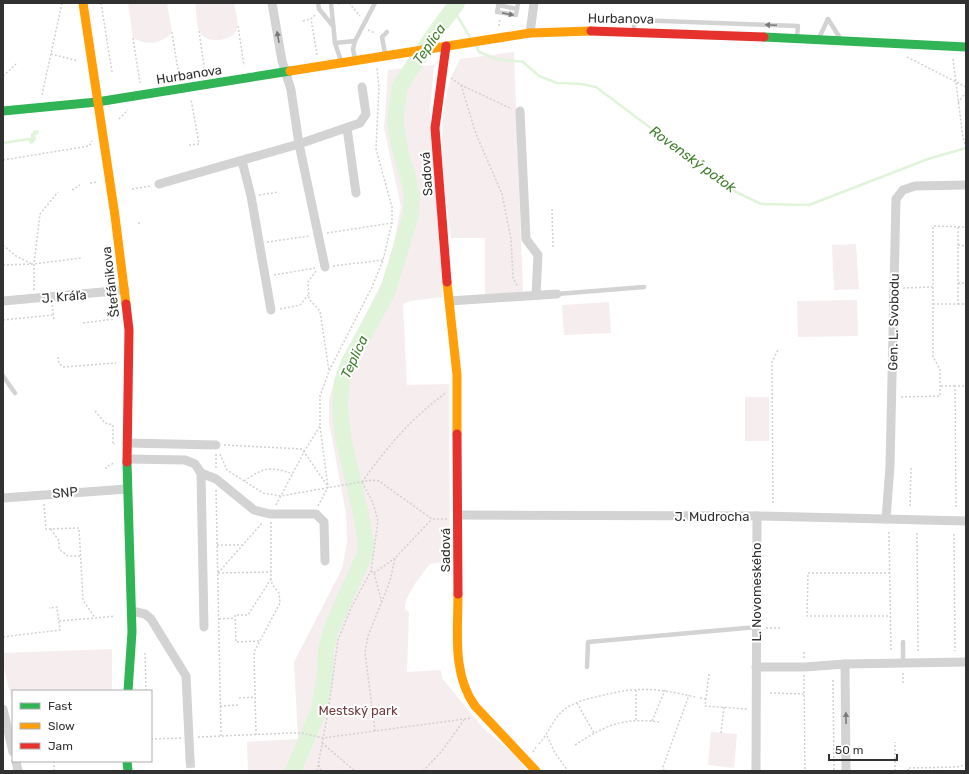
<svg xmlns="http://www.w3.org/2000/svg" width="969" height="774" viewBox="0 0 969 774" font-family="Rubik,sans-serif">
<style>
.green{fill:#f6edee}
.water{fill:#e0f4d9}
.lines{fill:none;stroke-linecap:round;stroke-linejoin:round}
.stream{stroke:#e0f4d9;stroke-width:2.5}
.river{stroke:#e0f4d9;stroke-width:16}
.street-tunnel{stroke:#d6d6d6;stroke-width:9;stroke-dasharray:9 4.5;stroke-linecap:butt}
.path{stroke:#d1d1d1;stroke-width:1.5;stroke-dasharray:2 2;stroke-linecap:butt}
.lane{stroke:#d3d3d3;stroke-width:4.5}
.street{stroke:#d3d3d3;stroke-width:9}
.fast{stroke:#30b455;stroke-width:9}
.slow{stroke:#ff9f0a;stroke-width:9}
.jam{stroke:#e5322d;stroke-width:9}
.oneway{fill:#7a7a7a}
.labels{text-anchor:middle;stroke-width:4;stroke-linejoin:round;paint-order:stroke}
.street-label{font-size:13px;fill:#313131;stroke:#fff}
.park-label{font-size:13px;fill:#72393e;stroke:#fff}
.water-label{font-size:14px;font-style:italic;fill:#41812e;stroke:#fff}
</style>
<rect width="100%" height="100%" fill="#fff"/>
<g class="green">
<path d="M 128,3 L 167,3 L 172,32 C 163,44 145,46 133,38 Z"/>
<path d="M 195,3 L 234,3 C 235,10 239,21 237,28 C 234,42 205,45 199,31 C 196,23 197,11 195,3 Z"/>
<path d="M 514,52 L 523,293 L 485,297 L 485,238 L 451,238 C 445,193 435,124 450,81 C 452,73 457,66 460,59 Z"/>
<path d="M 434,65 L 430,111 L 443,297 L 410,301 L 403,304 L 407,385 L 449,384 L 450,561 L 430,564 C 421,575 405,595 405,609 L 409,612 L 407,672 L 441,670 L 442,678 L 483,728 L 514,754 L 528,771 L 248,771 L 247,742 L 298,739 L 294,662 L 342,569 L 347,541 L 346,514 L 329,422 L 329,400 L 335,378 L 344,357 L 383,280 L 393,248 L 401,207 L 384,128 L 388,70 Z"/>
<path d="M 856,244 L 859,289 L 834,290 L 832,245 Z"/>
<path d="M 857,300 L 858,336 L 798,337 L 797,301 Z"/>
<path d="M 609,302 L 611,333 L 564,335 L 562,305 Z"/>
<rect x="745" y="397" width="24" height="44"/>
<path d="M 112,649 L 112,691 L 13,691 L 13,707 L 3,663 L 3,653 Z"/>
<path d="M 711,732 L 737,734 L 734,768 L 708,765 Z"/>
</g>
<path class="water" d="M 38,130 L 39,134 L 35,135 L 36,140 L 34,141 L 34,143 L 30,144 L 29,139 L 31,138 L 31,134 L 33,133 L 33,131 Z"/>
<g class="lines">
<g class="stream">
<path d="M 453,9 L 470,37"/>
<path d="M 476,46 L 479,52 L 497,59 L 523,62 L 539,76 L 557,83 L 581,84 L 596,87 L 736,192 L 761,204 L 809,205 L 928,159 L 966,148"/>
<path d="M 3,143 L 29,139"/>
</g>
<path class="river" d="M 293,771 L 319,710 L 325,674 L 326,649 L 332,627 L 357,572 L 364,556 L 366,544 L 361,515 L 343,437 L 340,406 L 342,382 L 349,362 L 387,293 L 411,215 L 412,196 L 408,177 L 401,154 L 395,121 L 400,86 L 432,37 L 457,3"/>
<path class="street-tunnel" d="M 190,759 L 191,771"/>
<g class="path">
<path d="M 101,3 L 112,72"/>
<path d="M 349,3 L 360,16"/>
<path d="M 338,4 L 346,3"/>
<path d="M 315,15 L 311,19 L 317,55"/>
<path d="M 303,21 L 311,19"/>
<path d="M 238,26 L 244,66"/>
<path d="M 499,26 L 500,18"/>
<path d="M 368,30 L 375,33"/>
<path d="M 199,31 L 205,73"/>
<path d="M 172,32 L 179,77"/>
<path d="M 133,38 L 140,83"/>
<path d="M 51,54 L 78,61"/>
<path d="M 907,57 L 966,87"/>
<path d="M 953,59 L 963,138 L 966,146"/>
<path d="M 3,76 L 16,64"/>
<path d="M 451,78 L 461,85 L 512,109"/>
<path d="M 461,85 L 476,134 L 502,194 L 511,239 L 513,278 L 518,287"/>
<path d="M 42,95 L 62,3"/>
<path d="M 958,103 L 966,92"/>
<path d="M 119,119 L 128,110"/>
<path d="M 189,145 L 199,144 L 191,99"/>
<path d="M 3,160 L 89,146 L 92,141"/>
<path d="M 90,183 L 98,182"/>
<path d="M 132,189 L 150,186"/>
<path d="M 72,190 L 80,185"/>
<path d="M 259,195 L 279,192"/>
<path d="M 552,209 L 553,247"/>
<path d="M 139,224 L 139,220"/>
<path d="M 327,233 L 392,223"/>
<path d="M 267,242 L 309,236"/>
<path d="M 3,245 L 16,256 L 32,264"/>
<path d="M 958,245 L 966,246"/>
<path d="M 3,265 L 34,264 L 81,258"/>
<path d="M 333,266 L 383,260"/>
<path d="M 316,271 L 308,282 L 309,299 L 320,311 L 329,371"/>
<path d="M 274,275 L 315,268"/>
<path d="M 958,283 L 966,283"/>
<path d="M 903,288 L 933,287"/>
<path d="M 34,290 L 34,264 L 40,214 L 58,192"/>
<path d="M 933,304 L 958,304 L 958,227"/>
<path d="M 958,304 L 966,304"/>
<path d="M 52,305 L 54,319"/>
<path d="M 280,309 L 300,305 L 308,295"/>
<path d="M 3,320 L 53,315"/>
<path d="M 83,323 L 115,319"/>
<path d="M 58,357 L 59,364 L 64,367 L 116,363"/>
<path d="M 941,386 L 955,386"/>
<path d="M 901,397 L 940,396 L 940,369 L 933,357 L 933,226 L 966,227"/>
<path d="M 95,411 L 105,423 L 113,425 L 113,444 L 115,444"/>
<path d="M 224,445 L 302,449 L 327,485"/>
<path d="M 216,454 L 216,469"/>
<path d="M 220,454 L 227,470 L 263,493 L 281,496 L 372,480 L 379,481 L 432,519 L 447,519"/>
<path d="M 106,469 L 106,467 L 114,463"/>
<path d="M 244,481 C 265,467 269,466 293,474"/>
<path d="M 362,482 C 389,445 410,419 447,392"/>
<path d="M 216,490 L 221,736"/>
<path d="M 773,503 L 772,362 L 778,350"/>
<path d="M 44,504 L 46,529 L 79,528 L 83,600 L 95,618 L 115,616"/>
<path d="M 276,505 L 305,450 L 320,426"/>
<path d="M 318,506 L 328,487 L 320,426 L 320,396 L 329,371 L 372,287 L 383,260 L 392,223 L 392,207 L 376,149 L 379,88 L 377,68"/>
<path d="M 910,506 L 911,466"/>
<path d="M 956,507 L 955,386 L 966,386"/>
<path d="M 51,529 L 59,541 L 59,549 L 68,556 L 80,556"/>
<path d="M 889,532 L 891,652"/>
<path d="M 917,533 L 918,652"/>
<path d="M 954,534 L 955,651"/>
<path d="M 217,545 L 243,545"/>
<path d="M 371,571 L 374,573 L 382,603"/>
<path d="M 218,573 L 263,522"/>
<path d="M 218,573 L 271,572"/>
<path d="M 374,573 L 395,558"/>
<path d="M 890,573 L 808,573 L 807,616 L 890,616"/>
<path d="M 219,619 L 235,618"/>
<path d="M 59,621 L 95,618"/>
<path d="M 766,628 L 782,628"/>
<path d="M 3,637 L 60,630 L 57,607 L 49,608"/>
<path d="M 259,641 L 236,642 L 235,615 L 248,615 L 271,579"/>
<path d="M 804,652 L 804,659"/>
<path d="M 145,653 L 146,691"/>
<path d="M 709,674 L 705,706 L 747,709"/>
<path d="M 804,675 L 805,771"/>
<path d="M 833,680 L 834,771"/>
<path d="M 903,683 L 903,671"/>
<path d="M 770,693 L 804,694"/>
<path d="M 239,698 L 255,697"/>
<path d="M 700,698 L 706,699"/>
<path d="M 577,703 L 594,733"/>
<path d="M 220,706 L 239,705"/>
<path d="M 636,720 L 636,689"/>
<path d="M 652,721 L 665,690"/>
<path d="M 375,731 L 365,652 L 368,636 L 390,581 L 395,558 L 432,519"/>
<path d="M 721,733 L 724,707"/>
<path d="M 256,735 L 254,652 L 280,603 L 279,593 L 272,584 L 271,579 L 271,522"/>
<path d="M 547,736 L 555,753 L 568,771"/>
<path d="M 198,737 L 291,733 L 302,733 L 323,738 L 472,718"/>
<path d="M 151,739 L 181,738"/>
<path d="M 322,743 L 355,771"/>
<path d="M 539,744 C 549,733 553,718 565,709 C 573,703 585,699 596,697 C 635,686 657,688 695,697"/>
<path d="M 575,745 C 604,726 623,717 659,722"/>
<path d="M 533,752 L 536,747"/>
<path d="M 54,761 L 54,771"/>
<path d="M 319,765 L 321,771"/>
<path d="M 317,771 L 328,712 L 338,640 L 351,608 L 371,571 L 378,521 L 373,503 L 362,482"/>
<path d="M 423,771 L 442,751 L 464,720"/>
<path d="M 664,771 L 663,767 L 689,695"/>
<path d="M 895,771 L 895,742"/>
<path d="M 908,771 L 908,768 L 956,767 L 966,765"/>
</g>
<g class="lane">
<path d="M 318,3 L 319,9 L 333,26"/>
<path d="M 331,3 L 335,43 L 355,41 L 375,3"/>
<path d="M 499,3 L 497,12 L 516,15 L 518,3"/>
<path d="M 498,5 L 517,9"/>
<path d="M 828,19 L 840,38"/>
<path d="M 634,29 L 634,20 L 798,26 L 797,36"/>
<path d="M 819,38 L 828,19"/>
<path d="M 355,41 L 353,49 L 355,59"/>
<path d="M 335,43 L 341,61"/>
<path d="M 385,54 L 382,37 L 387,32"/>
<path d="M 557,294 L 644,287"/>
<path d="M 3,376 L 15,393"/>
<path d="M 903,663 L 903,642"/>
<path d="M 587,667 L 588,642 L 757,627"/>
</g>
<g class="street">
<path d="M 530,33 L 534,3"/>
<path d="M 520,111 L 526,239 L 538,255 L 536,295"/>
<path d="M 347,128 L 356,193"/>
<path d="M 242,161 L 251,196 L 271,310"/>
<path d="M 159,184 L 299,144 L 291,90 L 282,61 L 272,3"/>
<path d="M 325,267 L 299,144 L 360,123 L 366,114 L 362,87"/>
<path d="M 3,301 L 125,290"/>
<path d="M 449,301 L 557,294"/>
<path d="M 127,443 L 216,445"/>
<path d="M 127,459 L 185,460 L 195,464 L 201,473 L 216,479 L 254,510 L 270,514 L 316,514 L 324,522 L 325,561"/>
<path d="M 201,473 L 204,627"/>
<path d="M 3,498 L 127,489"/>
<path d="M 458,515 L 757,516 L 966,521"/>
<path d="M 886,519 L 890,466 L 896,199 L 903,190 L 915,186 L 966,185"/>
<path d="M 132,611 L 145,614 L 151,619 L 186,676 L 190,759"/>
<path d="M 845,664 L 846,771"/>
<path d="M 756,667 L 805,667 L 845,664 L 966,662"/>
<path d="M 3,709 L 13,752"/>
<path d="M 16,761 L 18,771"/>
<path d="M 756,771 L 757,516"/>
</g>
<g class="fast">
<path d="M 764,37 L 966,47"/>
<path d="M 3,111 L 97,102 L 290,71"/>
<path d="M 127,462 L 132,632 L 128,691"/>
<path d="M 127,761 L 128,771"/>
</g>
<g class="slow">
<path d="M 83,3 L 115,216 L 126,304"/>
<path d="M 290,71 L 530,33 L 591,31"/>
<path d="M 447,282 L 457,375 L 457,434"/>
<path d="M 458,594 C 458,632 452,674 475,706 L 536,771"/>
</g>
<g class="jam">
<path d="M 591,31 L 764,37"/>
<path d="M 446,46 L 435,128 L 447,282"/>
<path d="M 126,304 L 129,330 L 127,462"/>
<path d="M 457,434 L 458,594"/>
</g>
</g>
<defs><path id="oneway-solid" d="M-6-.8H1V-3.2L6.5 0L1 3.2V.8H-6Z"/></defs>
<g class="oneway">
<use href="#oneway-solid" transform="translate(508 14) rotate(11)"/>
<use href="#oneway-solid" transform="translate(771 25) rotate(-178)"/>
<use href="#oneway-solid" transform="translate(278 37) rotate(-100)"/>
<use href="#oneway-solid" transform="translate(846 718) rotate(-91)"/>
</g>
<g class="labels">
<g class="street-label">
<text transform="translate(621 18) rotate(1)" y="5">Hurbanova</text>
<text transform="translate(189 74) rotate(-9)" y="5">Hurbanova</text>
<text transform="translate(426 174) rotate(-94)" y="5">Sadová</text>
<text transform="translate(110 282) rotate(-97)" y="5">Štefánikova</text>
<text transform="translate(64 296) rotate(-5)" y="5">J. Kráľa</text>
<text transform="translate(893 322) rotate(-89)" y="5">Gen. L. Svobodu</text>
<text transform="translate(65 492) rotate(-5)" y="5">SNP</text>
<text x="712" y="521">J. Mudrocha</text>
<text transform="translate(445 550) rotate(-90)" y="5">Sadová</text>
<text transform="translate(756 592) rotate(-90)" y="5">L. Novomeského</text>
</g>
<g class="park-label">
<text x="358" y="715">Mestský park</text>
</g>
<g class="water-label">
<text transform="translate(429 44) rotate(-55)" y="5">Teplica</text>
<text transform="translate(693 159) rotate(36)" y="5">Rovenský potok</text>
<text transform="translate(354 357) rotate(-65)" y="5">Teplica</text>
</g>
</g>
<rect width="969" height="774" fill="none" stroke="#313131" stroke-width="8"/>
<rect x="12" y="690" width="140" height="72" fill="#ffffff" stroke="#adadad"/>
<rect x="20" y="703" width="20" height="6" fill="#30b455" stroke="#adadad"/>
<text x="48" y="710" font-size="12" fill="#313131">Fast</text>
<rect x="20" y="723" width="20" height="6" fill="#ff9f0a" stroke="#adadad"/>
<text x="48" y="730" font-size="12" fill="#313131">Slow</text>
<rect x="20" y="743" width="20" height="6" fill="#e5322d" stroke="#adadad"/>
<text x="48" y="750" font-size="12" fill="#313131">Jam</text>
<path d="M829 754v6h68v-6" fill="none" stroke="#313131" stroke-width="2"/>
<text x="835" y="754" font-size="12" fill="#313131" stroke="#ffffff" stroke-width="3" paint-order="stroke">50 m</text>
</svg>
